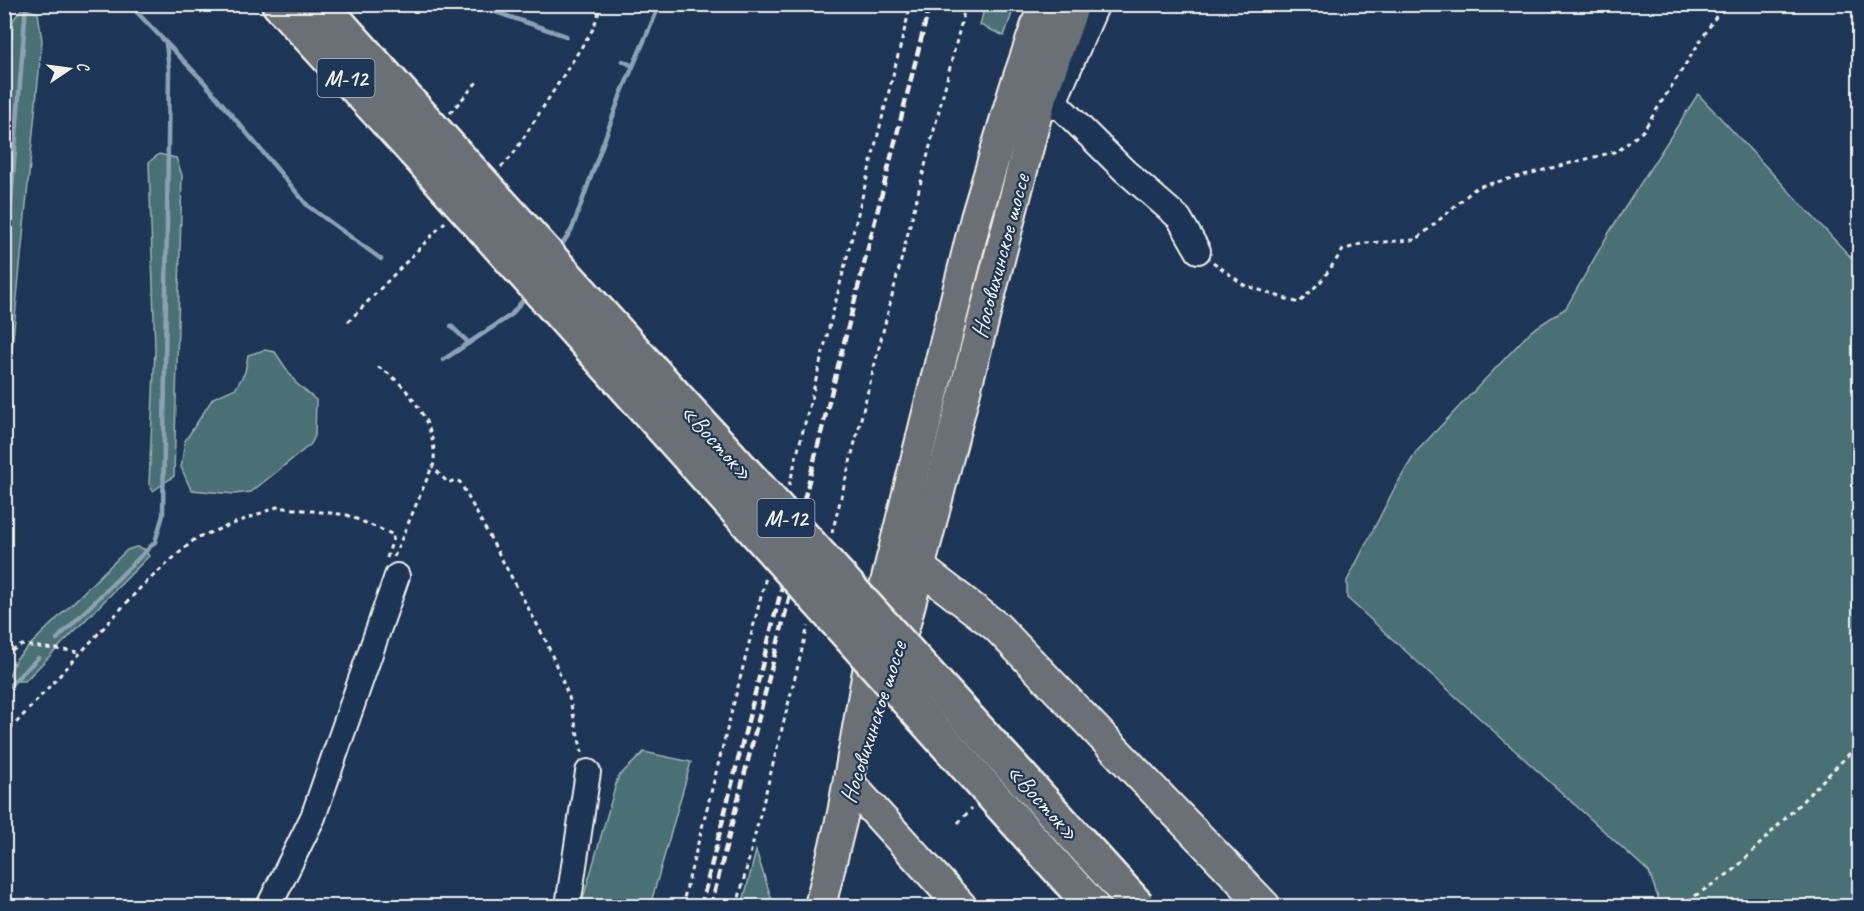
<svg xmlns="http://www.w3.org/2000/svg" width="1864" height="911" viewBox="0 0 1864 911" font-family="Caveat,sans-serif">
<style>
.green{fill:#497175;stroke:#9eb1ae;stroke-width:1.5}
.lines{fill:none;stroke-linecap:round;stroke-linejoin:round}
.stream{stroke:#8da1b3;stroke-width:4.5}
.minor-casing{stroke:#f4f1e8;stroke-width:28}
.major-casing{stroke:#f4f1e8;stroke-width:34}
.highway-casing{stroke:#f4f1e8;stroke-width:38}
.path{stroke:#f4f1e8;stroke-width:3;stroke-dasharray:4.5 4.5;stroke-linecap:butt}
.minor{stroke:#1d3557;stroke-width:24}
.major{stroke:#6b6f75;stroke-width:30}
.highway{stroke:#6b6f75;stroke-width:33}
.rail{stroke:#f4f1e8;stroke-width:4.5;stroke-dasharray:9 4.5;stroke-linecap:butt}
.highway-bridge-casing{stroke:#f4f1e8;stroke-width:38;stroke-linecap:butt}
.highway-bridge{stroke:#6b6f75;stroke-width:33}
.labels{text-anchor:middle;stroke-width:4.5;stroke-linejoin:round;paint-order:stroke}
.shield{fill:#1d3557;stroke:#b4b9bc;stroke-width:1.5}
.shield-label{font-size:22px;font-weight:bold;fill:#f4f1e8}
.street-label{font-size:24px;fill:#f4f1e8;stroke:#1d3557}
</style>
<rect width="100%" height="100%" fill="#1d3557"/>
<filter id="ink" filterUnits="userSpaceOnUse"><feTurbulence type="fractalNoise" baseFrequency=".0167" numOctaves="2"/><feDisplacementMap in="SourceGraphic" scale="12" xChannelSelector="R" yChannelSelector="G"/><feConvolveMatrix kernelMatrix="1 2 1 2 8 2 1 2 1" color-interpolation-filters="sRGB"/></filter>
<g filter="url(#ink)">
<g class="green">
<path d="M 985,5 L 1015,5 L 1004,36 L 980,25 Z"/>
<path d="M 22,8 L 38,13 L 42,40 L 5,421 L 4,160 L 13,20 Z"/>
<path d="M 1698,94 L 1859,266 L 1859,906 L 1661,906 L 1649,872 L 1347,598 L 1347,581 L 1394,489 L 1416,452 L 1531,331 L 1566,308 L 1610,231 Z"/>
<path d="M 159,154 L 176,158 L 182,175 L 174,476 L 153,491 L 149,484 L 155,350 L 149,162 Z"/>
<path d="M 264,350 L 275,352 L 296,383 L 316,400 L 315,436 L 311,444 L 251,492 L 234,494 L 191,490 L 181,467 L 185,441 L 213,398 L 236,388 L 245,372 L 248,355 Z"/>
<path d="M 136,547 L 144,549 L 149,556 L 25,681 L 16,681 L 9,675 L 16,659 L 106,570 L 127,550 Z"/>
<path d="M 644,752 L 691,762 L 650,906 L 581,906 L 618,777 Z"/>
<path d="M 756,851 L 774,906 L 742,906 Z"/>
</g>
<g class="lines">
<g class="stream">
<path d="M 129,4 L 204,82 L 308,206 L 381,259"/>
<path d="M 472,4 L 566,36"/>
<path d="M 623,61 L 633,66"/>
<path d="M 558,251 L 572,229 L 621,94 L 660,4"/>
<path d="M 4,294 L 26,4"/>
<path d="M 451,326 L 469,343"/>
<path d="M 443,360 L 511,315 L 528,294"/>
<path d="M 57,639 L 155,542 L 163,515 L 169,69 L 166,44"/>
<path d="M 4,691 L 38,658"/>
</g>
<defs>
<g id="minor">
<path d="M 1054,101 L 1125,171 L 1179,218 L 1198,251"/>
<path d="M 1052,107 L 1097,4"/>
<path d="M 269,906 L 313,817 L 397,576"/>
<path d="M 568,906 L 588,772"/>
</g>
<g id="major">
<path d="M 919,567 L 997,627 L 1265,906"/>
<path d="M 892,662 L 905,623 L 1041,97 L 1074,4"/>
<path d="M 849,783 L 961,906"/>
<path d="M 820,906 L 843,813 L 878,615 L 976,218 L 1015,88 L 1044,4"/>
</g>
<g id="highway">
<path d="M 279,4 L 414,151"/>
<path d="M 321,4 L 434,130"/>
</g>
</defs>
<use href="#minor" class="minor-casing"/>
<use href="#major" class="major-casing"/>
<use href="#highway" class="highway-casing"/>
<g class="path">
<path d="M 450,113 L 477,82"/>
<path d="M 501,167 L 512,156 L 593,29 L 602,4"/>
<path d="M 1213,262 L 1244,285 L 1299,303 L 1322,280 L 1343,250 L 1364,243 L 1416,240 L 1477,187 L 1618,151 L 1643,131 L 1724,4"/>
<path d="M 348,322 L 445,222"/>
<path d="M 378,367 C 408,383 441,431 433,467 L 448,483 L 455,480 L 460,482 L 546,641 L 569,697 L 583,756"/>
<path d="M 789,486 L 911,4"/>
<path d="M 832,533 L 966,4"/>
<path d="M 394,557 L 432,467"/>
<path d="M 4,655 L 22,645 L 80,652"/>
<path d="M 4,736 L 142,586 L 196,538 L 277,507 L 347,515 L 394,535 L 386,561"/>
<path d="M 958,823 L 972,808"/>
<path d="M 682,906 L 766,577"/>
<path d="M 737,906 L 808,626"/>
<path d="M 1680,906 L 1734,870 L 1860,743"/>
</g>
<use href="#minor" class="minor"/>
<use href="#major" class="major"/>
<use href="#highway" class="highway"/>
<g class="rail">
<path d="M 701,906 L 930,4"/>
<path d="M 711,906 L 809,520"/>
</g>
<defs>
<g id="highway-bridge">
<path d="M 434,130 L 1138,906"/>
<path d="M 414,151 L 1092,906"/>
</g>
</defs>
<use href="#highway-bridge" class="highway-bridge-casing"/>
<use href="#highway-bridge" class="highway-bridge"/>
</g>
</g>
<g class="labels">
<g class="shield">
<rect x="317.5" y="59" width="57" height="38" rx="4.5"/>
<rect x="757.5" y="499" width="57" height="38" rx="4.5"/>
</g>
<g class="shield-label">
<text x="346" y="86">М-12</text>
<text x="786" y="526">М-12</text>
</g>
<g class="street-label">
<text transform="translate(1000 256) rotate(-75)" y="8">Носовихинское шоссе</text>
<text transform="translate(717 442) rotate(48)" y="8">«Восток»</text>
<text transform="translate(873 722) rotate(-72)" y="8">Носовихинское шоссе</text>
<text transform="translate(1043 802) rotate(48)" y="8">«Восток»</text>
</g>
</g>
<rect width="1864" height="911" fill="none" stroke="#1d3557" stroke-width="24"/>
<rect x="12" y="12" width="1840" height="887" fill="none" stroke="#f4f1e8" stroke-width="2" filter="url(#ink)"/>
<g transform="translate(69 69) rotate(77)" stroke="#1d3557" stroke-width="4.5" paint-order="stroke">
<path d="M0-4.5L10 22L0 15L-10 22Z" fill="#f4f1e8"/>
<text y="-9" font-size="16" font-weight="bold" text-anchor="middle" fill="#f4f1e8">С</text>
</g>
</svg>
